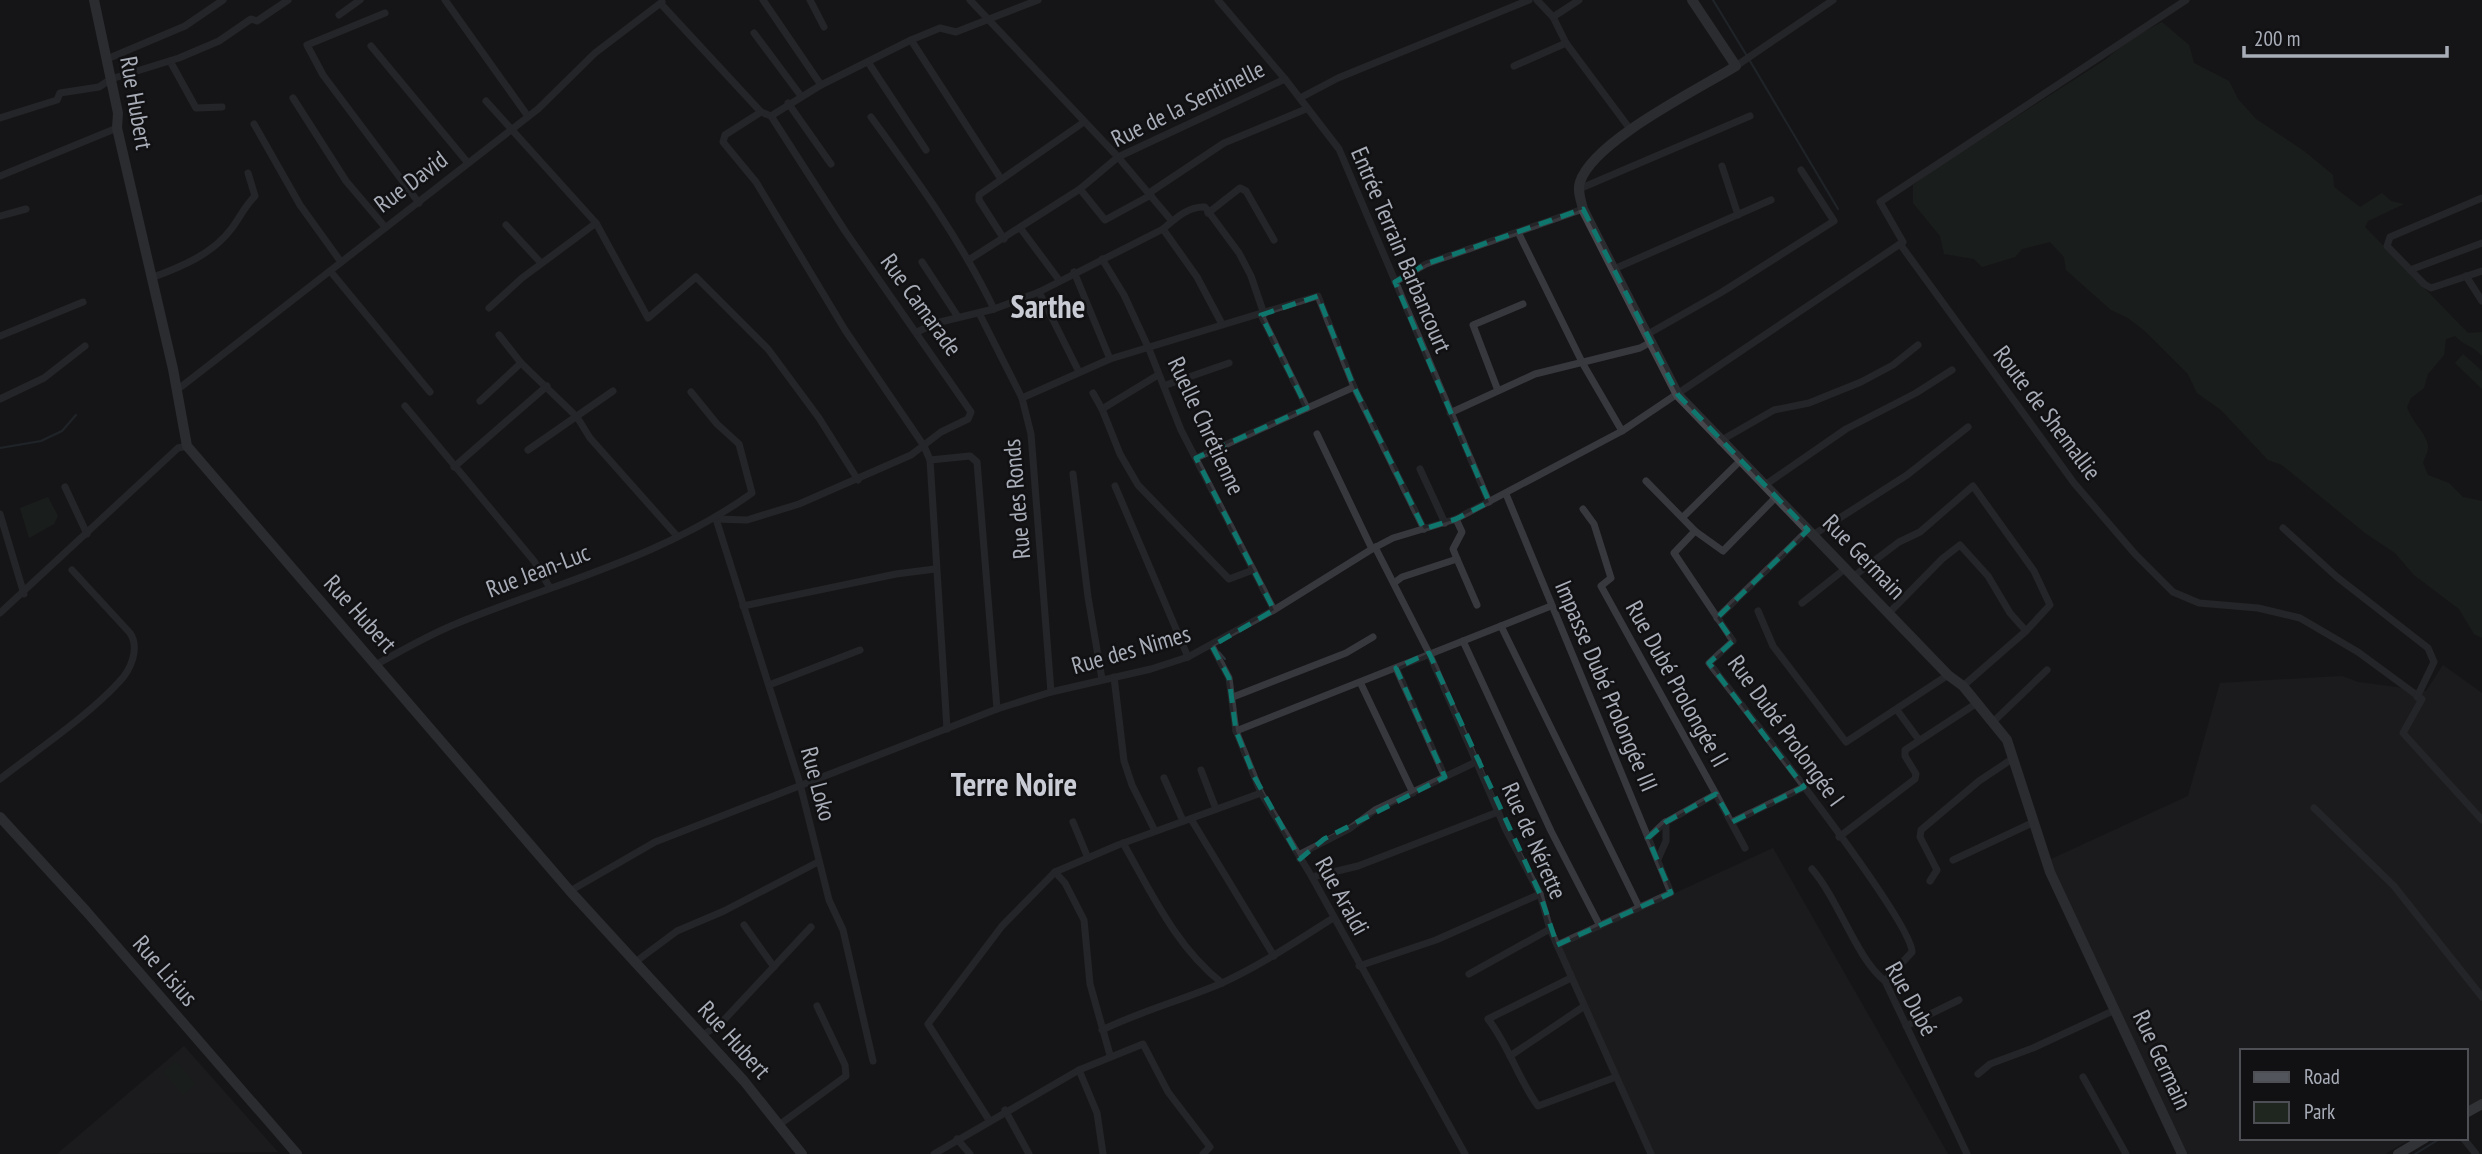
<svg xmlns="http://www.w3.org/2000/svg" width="2482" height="1154" viewBox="0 0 2482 1154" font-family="'PT Sans Narrow',sans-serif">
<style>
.built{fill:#222225}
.green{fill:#1e261f}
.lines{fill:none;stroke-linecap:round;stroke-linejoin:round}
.stream{stroke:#2c353c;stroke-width:2}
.street{stroke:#37383d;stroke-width:7}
.secondary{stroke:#45474d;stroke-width:10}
.primary{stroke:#53555c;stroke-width:10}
.marked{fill:none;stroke:#0f766e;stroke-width:5;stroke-dasharray:14 9;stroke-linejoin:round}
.labels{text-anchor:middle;stroke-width:5;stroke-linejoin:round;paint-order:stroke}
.street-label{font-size:24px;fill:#a8adb8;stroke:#111113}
.district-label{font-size:32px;font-weight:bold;fill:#c9ccd4;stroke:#111113}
</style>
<rect width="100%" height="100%" fill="#161618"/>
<g class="built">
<path d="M 2443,665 L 2482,693 L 2482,1099 L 2466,1108 L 2466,1051 L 2242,1051 L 2242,1138 L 2412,1138 L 2385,1154 L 2185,1154 L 2049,860 L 2188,796 L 2220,683 L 2342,676 L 2358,682 L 2426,691 Z"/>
<path d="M 1773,848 L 1948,1154 L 1654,1154 L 1560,946 Z"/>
<path d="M 184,1046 L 278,1152 L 57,1154 Z"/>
</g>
<g class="green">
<path d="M 2162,22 L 2189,45 L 2194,63 L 2229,81 L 2238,99 L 2256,119 L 2304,151 L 2333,175 L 2334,187 L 2360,207 L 2382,193 L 2391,201 L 2404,204 L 2368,221 L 2365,227 L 2468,333 L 2482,332 L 2482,356 C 2474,346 2463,345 2455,336 L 2446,339 L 2444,355 L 2428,374 L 2424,388 L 2411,398 L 2407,407 C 2411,421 2428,435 2428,447 C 2428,453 2424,458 2423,463 L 2428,475 L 2449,483 L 2463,497 L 2482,501 L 2482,638 L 2474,634 L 2459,609 L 2414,575 L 2395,553 L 2365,533 L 2282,465 L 2268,460 L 2221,410 L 2197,393 L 2188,374 L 2146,332 L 2128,318 L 2111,310 L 2066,270 L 2064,257 L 2050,242 L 2022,249 L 2015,257 L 1982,267 L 1974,259 L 1944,254 L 1940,236 L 1913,203 L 1913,185 L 1930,172 L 2105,60 L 2130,39 Z"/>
<path d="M 2463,354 L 2482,371 L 2482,389 L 2455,363 Z"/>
<path d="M 48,497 L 58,516 L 54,524 L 29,538 L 20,508 Z"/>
<path d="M 176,1061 L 196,1084 L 183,1095 L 163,1072 Z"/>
</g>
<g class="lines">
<g class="stream">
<path d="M 1713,0 L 1747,56"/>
<path d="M 1750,61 L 1838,209"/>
<path d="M 0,448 L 41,441 L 62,431 L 76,415"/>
<path d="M 1219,652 L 1225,659"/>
<path d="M 2415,1154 L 2441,1138"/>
</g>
<g class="street">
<path d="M 445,0 L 527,115"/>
<path d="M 763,0 L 821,85"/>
<path d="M 810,0 L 824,27"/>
<path d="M 970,0 L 1118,157 L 1171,220"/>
<path d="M 1218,0 L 1285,79 L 1339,149 L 1489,502"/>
<path d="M 1537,0 L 1553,17 L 1566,43 L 1630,129"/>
<path d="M 661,4 L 761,112 L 771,116 L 845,231 L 971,412 L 968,419 L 941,432 L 911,455 L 799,504 L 747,520 L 716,519"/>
<path d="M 385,13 L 307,45 L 323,75 L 419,203"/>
<path d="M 339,15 L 360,0"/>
<path d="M 1553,17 L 1579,0"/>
<path d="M 754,33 L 801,96"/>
<path d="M 911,40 L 1001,179"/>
<path d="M 371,46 L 468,163"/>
<path d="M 107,59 L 185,26 L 223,0"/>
<path d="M 170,61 L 196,108 L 222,107"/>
<path d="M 868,62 L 926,150"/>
<path d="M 1514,66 L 1566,43"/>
<path d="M 1736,66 L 1833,0"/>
<path d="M 293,98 L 346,181 L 385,227"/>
<path d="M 1300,98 L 1338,78 L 1529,0"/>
<path d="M 486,101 L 596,223 L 648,318 L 696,277 L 768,349 L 819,418 L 858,480"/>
<path d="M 788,103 L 831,164"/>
<path d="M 761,112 L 725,135 L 723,142 L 756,182 L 845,330 L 924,446 L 930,460 L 947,729"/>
<path d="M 771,116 L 821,85 L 911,40 L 940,28 L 956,32 L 1038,0"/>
<path d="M 871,117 C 917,180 960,239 994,309"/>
<path d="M 0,118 L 57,100 L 60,93 L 99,87 L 111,79 L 179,58 L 219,41 L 251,19 L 257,21 L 288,0"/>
<path d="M 254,124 L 300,205 L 341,262"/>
<path d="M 1722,166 L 1738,215"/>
<path d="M 0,176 L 117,128"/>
<path d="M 1080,189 L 1105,220 L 1151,195"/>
<path d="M 1579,189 L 1750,116"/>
<path d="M 1149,193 L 1224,143 L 1306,109"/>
<path d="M 2482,198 L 2390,237 L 2387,246 L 2424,284 L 2431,288 L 2482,271"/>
<path d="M 1208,213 L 1240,188 L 1246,191 L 1274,240"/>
<path d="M 0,216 L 26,209"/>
<path d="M 506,225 L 541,263"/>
<path d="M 1021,229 L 1059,280"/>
<path d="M 1518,232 L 1583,364 L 1622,431"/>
<path d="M 1004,239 L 979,200 L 979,195 L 1084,122"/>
<path d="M 1900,244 L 2074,483 L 2135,554 L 2173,592 L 2199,603 L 2258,608 L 2300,618 L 2358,652 L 2422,699 L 2403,733 L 2482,820"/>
<path d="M 1900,244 L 1903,242 L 1880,202 L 2186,0"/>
<path d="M 970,259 L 1080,189 L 1118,157 L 1285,79"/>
<path d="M 1102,259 L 1124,295 L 1149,349 L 1181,430 L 1274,610"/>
<path d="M 922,262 L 958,317"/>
<path d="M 1614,269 L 1771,200"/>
<path d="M 2410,270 L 2482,243"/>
<path d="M 331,272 L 430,392"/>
<path d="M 1074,272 L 1110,359"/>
<path d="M 2466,276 L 2482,301"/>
<path d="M 151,278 C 181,267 213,254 232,228 C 240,217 245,206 255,196 L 248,173"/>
<path d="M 1395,282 L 1426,264 L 1583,209"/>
<path d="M 1039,292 L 1079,372"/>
<path d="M 489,308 L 522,278 L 596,223"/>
<path d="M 979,313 L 1022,398 L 1031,434 L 1051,692"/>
<path d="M 1261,315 L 1307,408"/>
<path d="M 1222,324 L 1197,277 L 1163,229 C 1175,219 1188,206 1205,207 L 1239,253 L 1251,276 L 1264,314"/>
<path d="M 917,332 L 936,323 L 994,309 L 1039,292 L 1163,229"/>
<path d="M 1648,334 L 1722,292 L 1834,221 L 1801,170"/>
<path d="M 499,335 L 521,363 L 577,417 L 590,438 L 677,536"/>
<path d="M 0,336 L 83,302"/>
<path d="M 1158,375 L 1102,409 L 1120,454 L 1138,485 L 1229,579 L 1253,570"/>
<path d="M 1166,385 L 1229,363"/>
<path d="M 1497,388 L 1473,325 L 1523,304"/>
<path d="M 177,390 L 538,109 L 595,53 L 662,2"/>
<path d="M 1093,393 L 1102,409"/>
<path d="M 1022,398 L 1110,359 L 1318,296 L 1354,387 L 1424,529"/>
<path d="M 0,399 L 44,378 L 85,346"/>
<path d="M 480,401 L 521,363"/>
<path d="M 405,406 L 534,561 L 550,588"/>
<path d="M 1450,413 L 1535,374 L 1640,348 L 1651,342"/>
<path d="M 1317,434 L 1372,549"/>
<path d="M 1720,441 L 1774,410 L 1809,403 L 1861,382 L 1893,365 L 1918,345"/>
<path d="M 528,450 L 613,391"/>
<path d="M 1196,458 L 1354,387"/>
<path d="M 930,460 L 970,456 L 977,462 L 997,709"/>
<path d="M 454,467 L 547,386"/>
<path d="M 1420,469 L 1445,523"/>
<path d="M 1073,474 L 1088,597 L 1102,679"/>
<path d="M 1646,481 L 1695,531 L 1674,553 L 1733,641 L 1709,663 C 1740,703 1912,920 1912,952 L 1885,981"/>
<path d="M 1765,485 L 1846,429 L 1916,393 L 1952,370"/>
<path d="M 1115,486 L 1188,657"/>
<path d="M 65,487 L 87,534"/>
<path d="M 1506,494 L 1671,893 L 1557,945"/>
<path d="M 1583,509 L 1594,524 L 1611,578 L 1601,586 L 1716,794 L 1666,822 L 1666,841 L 1658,859"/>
<path d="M 0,514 L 24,594"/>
<path d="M 1683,517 L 1740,461"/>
<path d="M 716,519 L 800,784 L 829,900 L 843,930 L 873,1061"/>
<path d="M 2283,528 L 2337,577 L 2428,648 L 2434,662 L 2417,697"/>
<path d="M 1695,531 L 1723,551 L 1776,497"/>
<path d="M 1813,535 L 1907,475 L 1968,427"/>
<path d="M 1375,547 L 1429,653 L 1506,830 L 1540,894 L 1550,929 L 1651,1154"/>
<path d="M 1457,559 L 1477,605"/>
<path d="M 1854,576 L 1899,542 L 1920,532 L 1973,486 L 2034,571 L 2050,605 L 2026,631 L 1963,686"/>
<path d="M 1394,583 L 1402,577 L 1457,559 L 1453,549 L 1462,532 L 1456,519"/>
<path d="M 1802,603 L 1846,568"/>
<path d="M 743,606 L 896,574 L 935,569"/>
<path d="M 1758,611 L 1773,646 L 1846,742 L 1948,675"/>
<path d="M 0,613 L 178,448 L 187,446"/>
<path d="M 1889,613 L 1942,559 L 1960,545 L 1988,576 L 2010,613 L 2026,631"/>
<path d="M 1717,618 L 1808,530"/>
<path d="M 1501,626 L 1639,907"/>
<path d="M 1463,641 L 1551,831 L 1600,926"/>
<path d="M 1212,646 L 1229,678 L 1236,731 L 1261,793 L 1312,877 L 1465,1154"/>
<path d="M 377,664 C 403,650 430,634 458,623 C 556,583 665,556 752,493 L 739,444 L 717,424 L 691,392"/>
<path d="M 1396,668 L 1445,777"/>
<path d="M 1114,677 L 1124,761 L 1132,785 L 1155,831"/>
<path d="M 1361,684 L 1413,793"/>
<path d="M 769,685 L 860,650"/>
<path d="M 1233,697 L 1346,653 L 1373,637"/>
<path d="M 1897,710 L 1919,740"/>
<path d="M 1993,722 L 2047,670"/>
<path d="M 1236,731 L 1551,606"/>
<path d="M 1201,770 L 1216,809"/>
<path d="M 1164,778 L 1183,821"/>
<path d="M 0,779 C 36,751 89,715 119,682 C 131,670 140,648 130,633 L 72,570"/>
<path d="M 1716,794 L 1745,848"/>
<path d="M 2314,808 L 2394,886 L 2482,997"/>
<path d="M 1191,819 L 1274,956"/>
<path d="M 1073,822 L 1088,858"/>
<path d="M 1732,822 L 1804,787"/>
<path d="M 1839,837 L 1915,779 L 1916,774 L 1905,756 L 1905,750 L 1977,703"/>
<path d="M 1648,838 L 1665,822"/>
<path d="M 1123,843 C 1151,892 1176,947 1222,983"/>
<path d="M 1300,859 L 1302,853 L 1349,829 L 1375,810 L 1478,761"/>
<path d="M 1953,860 L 2032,823"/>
<path d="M 1812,869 C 1840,902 1856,958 1885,981 L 1967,1154"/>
<path d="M 1055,872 L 1065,883 L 1084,920 L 1090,984 L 1110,1055"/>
<path d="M 1312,877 L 1358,866 L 1498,812"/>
<path d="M 1930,881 L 1937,870 L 1920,837 L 1921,830 L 1979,781 L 2012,759"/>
<path d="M 570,891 L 655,842 L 997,709 L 1051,692 L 1151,669 L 1188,657 L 1274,610 L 1372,549 L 1393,538 L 1456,519 L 1622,431 L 1900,244"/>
<path d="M 744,925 L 774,967"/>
<path d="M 634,963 L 677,931 L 724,911 L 818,862"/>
<path d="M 1359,966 L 1436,940 L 1540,894"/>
<path d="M 1469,974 L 1550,929"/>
<path d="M 1571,978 L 1488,1019 C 1509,1046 1518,1079 1538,1106 L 1616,1077"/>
<path d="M 1906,1026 L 1959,1000"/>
<path d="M 1102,1030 C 1141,1011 1183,1000 1222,983 C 1261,965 1297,941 1333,918"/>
<path d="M 702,1036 L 723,1021 L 811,927"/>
<path d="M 1510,1056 L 1583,1007"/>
<path d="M 1079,1070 L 1097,1113 L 1103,1154"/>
<path d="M 1978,1074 L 1990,1064 L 2033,1048 L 2115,1010"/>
<path d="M 2083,1077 L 2126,1154"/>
<path d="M 1005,1110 L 1029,1154"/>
<path d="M 989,1120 L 928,1024 L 1002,926 L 1055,872 L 1118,845 L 1261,793"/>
<path d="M 779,1125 L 846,1076 L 845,1065 L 817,1006"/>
<path d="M 2463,1138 L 2476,1154"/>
<path d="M 957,1139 L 970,1154"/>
<path d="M 934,1154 L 1079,1070 L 1143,1044 L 1168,1092 L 1210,1147 L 1203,1154"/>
</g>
<g class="secondary">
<path d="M 94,0 L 118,113 L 117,128 L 173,369 L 187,446 L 570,891 L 744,1081 L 802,1154"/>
<path d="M 1692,0 L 1736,66 C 1697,90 1593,141 1580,182 C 1577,191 1581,200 1583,209 L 1678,395 L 1948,675 L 1963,686 L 2007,740 L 2050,872 L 2182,1154"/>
<path d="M 0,817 L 86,911 L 297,1154"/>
</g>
<g class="primary">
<path d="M 2466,1113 L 2482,1104"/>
<path d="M 2398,1154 L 2425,1138"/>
</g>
</g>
<path d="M0 0H2482V1154H0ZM 1583,209 L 1678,395 L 1808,530 L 1717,618 L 1733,641 L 1709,663 L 1804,787 L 1732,822 L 1716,794 L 1666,822 L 1648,838 L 1671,893 L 1557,945 L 1540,894 L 1429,653 L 1396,668 L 1445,777 L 1324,839 L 1300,859 L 1255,778 L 1236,731 L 1229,678 L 1212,646 L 1274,610 L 1196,458 L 1307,408 L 1261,315 L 1318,296 L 1354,387 L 1424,529 L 1456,519 L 1489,502 L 1395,282 L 1426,264 Z" fill="#161618" fill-opacity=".55" fill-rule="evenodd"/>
<path class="marked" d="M 1583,209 L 1678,395 L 1808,530 L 1717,618 L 1733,641 L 1709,663 L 1804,787 L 1732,822 L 1716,794 L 1666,822 L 1648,838 L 1671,893 L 1557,945 L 1540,894 L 1429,653 L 1396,668 L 1445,777 L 1324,839 L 1300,859 L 1255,778 L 1236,731 L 1229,678 L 1212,646 L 1274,610 L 1196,458 L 1307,408 L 1261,315 L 1318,296 L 1354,387 L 1424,529 L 1456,519 L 1489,502 L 1395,282 L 1426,264 Z"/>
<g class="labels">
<g class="street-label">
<text transform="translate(136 103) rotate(80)" y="8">Rue Hubert</text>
<text transform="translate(1188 104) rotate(-26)" y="8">Rue de la Sentinelle</text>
<text transform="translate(411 182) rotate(-37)" y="8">Rue David</text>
<text transform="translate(1401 250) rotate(67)" y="8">Entrée Terrain Barbancourt</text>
<text transform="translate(921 305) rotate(54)" y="8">Rue Camarade</text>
<text transform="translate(2047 413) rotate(53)" y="8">Route de Shemallie</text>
<text transform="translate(1206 426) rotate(65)" y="8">Ruelle Chrétienne</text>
<text transform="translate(1017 499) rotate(-95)" y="8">Rue des Ronds</text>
<text transform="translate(1864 557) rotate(46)" y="8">Rue Germain</text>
<text transform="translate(538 571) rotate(-21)" y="8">Rue Jean-Luc</text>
<text transform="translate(360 614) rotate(48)" y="8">Rue Hubert</text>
<text transform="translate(1131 650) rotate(-16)" y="8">Rue des Nimes</text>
<text transform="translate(1677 684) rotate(61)" y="8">Rue Dubé Prolongée II</text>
<text transform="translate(1606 686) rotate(67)" y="8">Impasse Dubé Prolongée III</text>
<text transform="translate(1786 731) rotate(54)" y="8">Rue Dubé Prolongée I</text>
<text transform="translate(818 784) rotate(75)" y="8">Rue Loko</text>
<text transform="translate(1534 841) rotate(66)" y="8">Rue de Nérette</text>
<text transform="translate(1342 896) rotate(61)" y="8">Rue Araldi</text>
<text transform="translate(165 971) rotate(49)" y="8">Rue Lisius</text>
<text transform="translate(1911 999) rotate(61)" y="8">Rue Dubé</text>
<text transform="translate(734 1040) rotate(48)" y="8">Rue Hubert</text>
<text transform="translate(2162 1060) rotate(65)" y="8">Rue Germain</text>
</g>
<g class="district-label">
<text x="1048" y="318">Sarthe</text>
<text x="1014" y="796">Terre Noire</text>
</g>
</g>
<rect x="2240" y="1049" width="228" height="91" fill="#111113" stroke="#4d4f55" stroke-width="2"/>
<rect x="2254" y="1072" width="35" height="10" fill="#53555c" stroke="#4d4f55" stroke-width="2"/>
<text x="2304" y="1084" font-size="21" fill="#a8adb8">Road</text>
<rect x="2254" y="1102" width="35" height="21" fill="#1e261f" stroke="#4d4f55" stroke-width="2"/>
<text x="2304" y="1119" font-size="21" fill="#a8adb8">Park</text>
<path d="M2244 46v10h203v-10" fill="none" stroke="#a8adb8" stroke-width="3.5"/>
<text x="2254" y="46" font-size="21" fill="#a8adb8" stroke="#111113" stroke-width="5" paint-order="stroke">200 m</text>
</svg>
